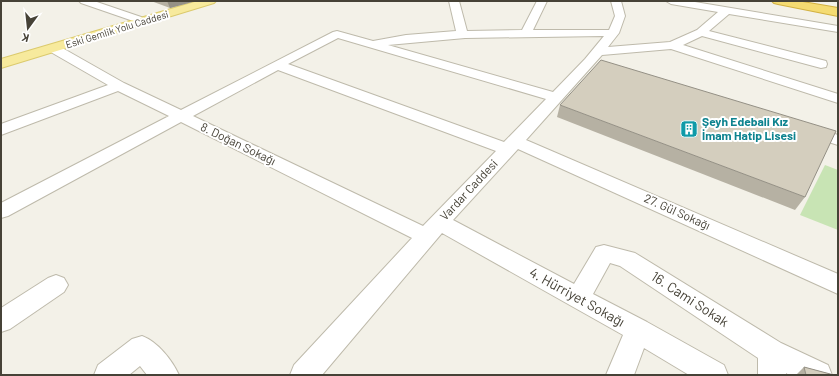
<svg xmlns="http://www.w3.org/2000/svg" width="839" height="376" viewBox="0 0 839 376" font-family="Barlow,sans-serif">
<style>
.green{fill:#c8e4b4}
.lines{fill:none;stroke-linecap:round;stroke-linejoin:round}
.minor-casing{stroke:#bebaab;stroke-width:2}
.major-casing{stroke:#dbca6d;stroke-width:2}
.highway-casing{stroke:#d2b142;stroke-width:2}
.minor{fill:#fff;fill-rule:evenodd}
.major{fill:#f7ea9d;fill-rule:evenodd}
.highway{fill:#f4db72;fill-rule:evenodd}
.wall{fill:#b6b1a3}
.shaded-wall{fill:#949085}
.building{fill:#d4cebe;stroke:#949085}
.labels{text-anchor:middle;stroke-width:4;stroke-linejoin:round;paint-order:stroke}
.far-street-label{font-size:10px;fill:#464237;stroke:#fff}
.culture-label{font-size:12px;font-weight:bold;fill:#0d838f;stroke:#fff;text-anchor:start}
.street-label{font-size:12px;fill:#464237;stroke:#fff}
.near-street-label{font-size:14px;fill:#464237;stroke:#fff}
</style>
<rect width="100%" height="100%" fill="#f3f1e8"/>
<path class="green" d="M 825,165 L 838,170 L 838,230 L 800,215 Z"/>
<g class="lines">
<defs>
<g id="minor">
<path d="M 79,1 L 94,1 L 147,19 L 148,21 L 143,24 L 139,23 L 81,3 Z"/>
<path d="M 449,1 L 459,1 L 467,31 L 522,30 L 537,1 L 547,1 L 533,30 L 609,30 L 615,16 L 611,1 L 621,1 L 625,16 L 619,33 L 608,47 L 670,42 L 697,30 L 718,12 L 671,4 L 666,1 L 689,1 L 838,26 L 838,32 L 729,14 L 709,31 L 826,61 L 827,64 L 826,67 L 821,68 L 702,36 L 683,45 L 838,94 L 838,103 L 671,49 L 602,55 L 526,140 L 838,274 L 838,294 L 518,149 L 453,220 L 574,284 L 596,247 L 604,245 L 635,253 L 781,343 L 828,365 L 832,375 L 789,375 L 786,373 L 786,375 L 758,375 L 758,358 L 620,266 L 610,263 L 593,294 L 647,322 L 724,365 L 728,375 L 689,375 L 644,348 L 634,375 L 606,375 L 623,335 L 442,233 L 322,375 L 290,375 L 294,365 L 412,238 L 181,122 L 8,216 L 1,218 L 1,203 L 169,116 L 118,91 L 1,135 L 1,124 L 108,85 L 49,51 L 47,48 L 49,45 L 57,45 L 124,83 L 181,110 L 333,32 L 337,31 L 373,41 L 406,35 L 456,31 ZM 604,36 L 585,59 L 553,92 L 388,45 L 465,38 ZM 338,38 L 546,99 L 504,142 L 288,64 ZM 278,70 L 496,151 L 423,226 L 193,116 Z"/>
<path d="M 809,126 L 838,135 L 838,145 L 803,134 L 801,131 L 803,128 Z"/>
<path d="M 56,275 L 64,278 L 68,285 L 64,292 L 10,329 L 1,332 L 1,308 L 48,278 Z"/>
<path d="M 142,336 C 158,342 172,360 179,375 L 147,375 L 140,366 L 129,375 L 94,375 L 98,365 L 132,339 Z"/>
</g>
<path id="major" d="M 198,1 L 216,1 L 214,3 L 1,68 L 1,59 Z"/>
<path id="highway" d="M 772,1 L 797,1 L 838,8 L 838,16 L 778,4 L 774,3 Z"/>
</defs>
<use href="#minor" class="minor-casing"/>
<use href="#major" class="major-casing"/>
<use href="#highway" class="highway-casing"/>
<use href="#minor" class="minor"/>
<use href="#major" class="major"/>
<use href="#highway" class="highway"/>
</g>
<g class="wall">
<path d="M 151,1 L 196,1 L 170,8 Z"/>
<path d="M 560,105 L 805,197 L 795,210 L 557,117 Z"/>
<path d="M 804,367 L 834,375 L 796,375 Z"/>
</g>
<path class="shaded-wall" d="M 167,1 L 196,1 L 170,8 Z"/>
<g class="building">
<path d="M 601,60 L 836,131 L 805,197 L 560,105 Z"/>
<path d="M 804,367 L 834,375 L 806,375 Z"/>
</g>
<defs>
<symbol id="building-square" viewBox="-11 -11 22 22"><rect x="-9" y="-9" width="18" height="18" rx="4" fill="#0f9aa8" stroke="#fff"/><path d="M-4-6H4V6H1V3H-1V6H-4ZM-2.5-4.3h1.7v1.8h-1.7ZM.8-4.3h1.7v1.8H.8ZM-2.5-1h1.7V.8h-1.7ZM.8-1h1.7V.8H.8Z" fill="#fff"/></symbol>
</defs>
<g fill-rule="evenodd">
<use href="#building-square" x="679" y="119" width="20" height="20"/>
</g>
<g class="labels">
<g class="far-street-label">
<text transform="translate(117 29) rotate(-17)" y="4">Eski Gemlik Yolu Caddesi</text>
</g>
<g class="culture-label">
<text x="702" y="126">Şeyh Edebali Kız<tspan x="702" dy="14">İmam Hatip Lisesi</tspan></text>
</g>
<g class="street-label">
<text transform="translate(238 144) rotate(26)" y="4">8. Doğan Sokağı</text>
<text transform="translate(469 190) rotate(-47)" y="4">Vardar Caddesi</text>
<text transform="translate(677 212) rotate(24)" y="4">27. Gül Sokağı</text>
</g>
<g class="near-street-label">
<text transform="translate(577 297) rotate(29)" y="5">4. Hürriyet Sokağı</text>
<text transform="translate(690 299) rotate(33)" y="5">16. Cami Sokak</text>
</g>
</g>
<rect width="839" height="376" fill="none" stroke="#464237" stroke-width="4"/>
<g transform="translate(28 28) rotate(195)" stroke="#ffffff" stroke-width="3" paint-order="stroke">
<path d="M0-3L7 15L0 10L-7 15Z" fill="#464237"/>
<text y="-6" font-size="11" font-weight="bold" text-anchor="middle" fill="#464237">K</text>
</g>
</svg>
